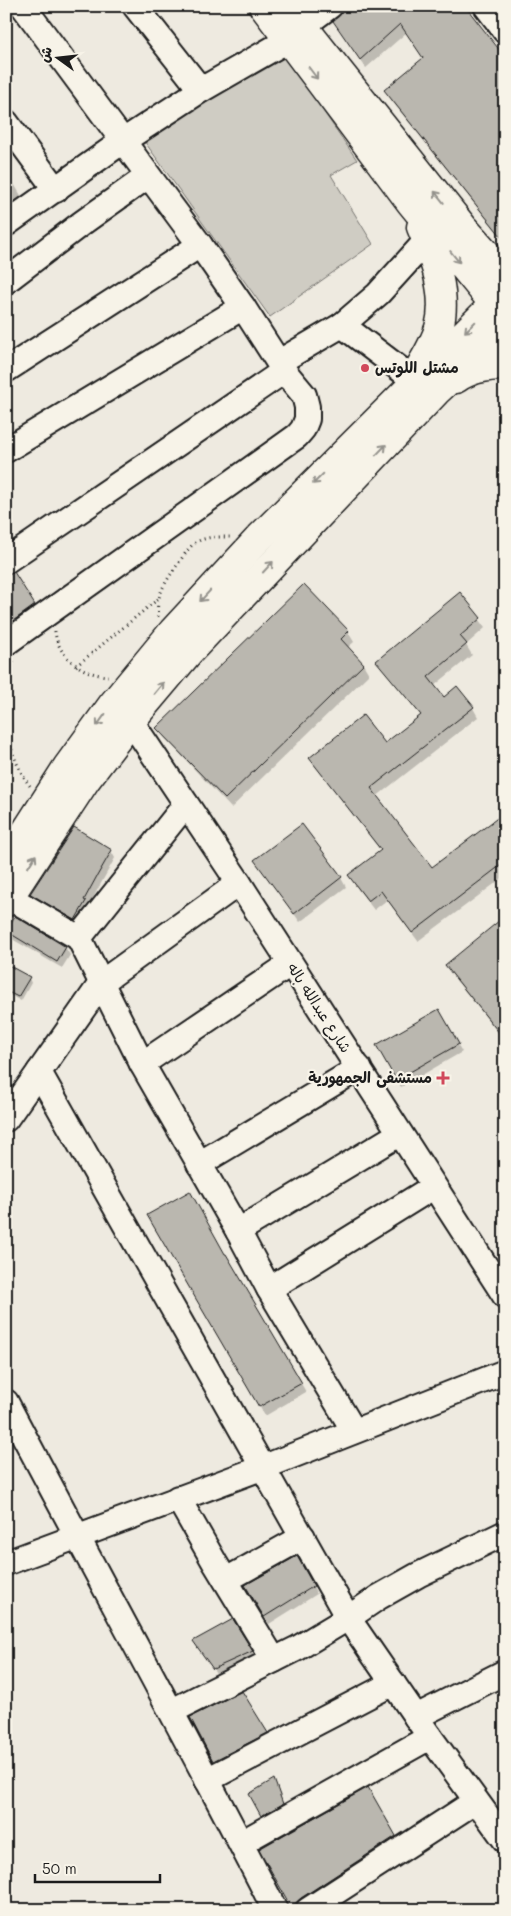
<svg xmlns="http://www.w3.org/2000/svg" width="511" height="1916" viewBox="0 0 511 1916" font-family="Mali,'Playpen Sans Arabic',sans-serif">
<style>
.green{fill:#cfccc3;stroke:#767470}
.shadow{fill:#0003}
.building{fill:#bab7af;stroke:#1c1c1c}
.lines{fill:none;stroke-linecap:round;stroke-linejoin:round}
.minor-casing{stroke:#1c1c1c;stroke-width:28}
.major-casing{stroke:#1c1c1c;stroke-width:31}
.path{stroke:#1c1c1c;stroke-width:3;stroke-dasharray:1 4;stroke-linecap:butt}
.minor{stroke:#f7f3e8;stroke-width:24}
.major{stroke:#f7f3e8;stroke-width:28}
.oneway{stroke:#94928c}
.poi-dot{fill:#d1495b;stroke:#f7f3e8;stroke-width:2}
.labels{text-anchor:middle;stroke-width:4.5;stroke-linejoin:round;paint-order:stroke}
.poi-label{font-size:15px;font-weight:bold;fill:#1c1c1c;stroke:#f7f3e8;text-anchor:start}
.street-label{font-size:15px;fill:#1c1c1c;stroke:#f7f3e8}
</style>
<rect width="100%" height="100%" fill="#eeeae0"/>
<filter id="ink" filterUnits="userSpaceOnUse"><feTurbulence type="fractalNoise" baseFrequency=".02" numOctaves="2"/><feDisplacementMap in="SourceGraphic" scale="10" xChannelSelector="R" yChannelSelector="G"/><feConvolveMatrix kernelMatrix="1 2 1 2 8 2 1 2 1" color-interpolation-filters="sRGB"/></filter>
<g filter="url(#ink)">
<path class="green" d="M 281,50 L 357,160 L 331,175 L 373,244 L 270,317 L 142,138 Z"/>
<g class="shadow">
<path d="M 464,6 L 505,59 L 505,242 L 391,100 L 386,91 L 424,58 L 406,33 L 366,68 L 340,30 Z"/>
<path d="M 6,171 L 25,202 L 6,215 Z"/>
<path d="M 13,574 L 39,615 L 6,638 L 6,576 Z"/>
<path d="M 304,586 L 348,632 L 354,642 L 347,648 L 363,664 L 369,674 L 231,808 L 164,737 L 158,728 Z"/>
<path d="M 459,594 L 485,628 L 466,645 L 472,655 L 434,686 L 443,699 L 473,708 L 478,717 L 376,797 L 432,869 L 505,825 L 505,876 L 418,941 L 387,900 L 374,910 L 355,885 L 350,876 L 381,851 L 316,767 L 311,758 L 385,745 L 421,716 L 384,670 L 378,661 Z"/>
<path d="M 111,851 L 115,858 L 78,925 L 36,900 L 32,894 Z"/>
<path d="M 256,861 L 341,878 L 346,887 L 300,922 Z"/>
<path d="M 505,918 L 505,1041 L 452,975 L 446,966 Z"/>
<path d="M 7,931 L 65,947 L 70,955 L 62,968 L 12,939 Z"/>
<path d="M 6,965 L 29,978 L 31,983 L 21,1001 L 6,993 Z"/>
<path d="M 438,1011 L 462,1052 L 401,1087 L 378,1046 Z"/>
<path d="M 149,1216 L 226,1255 L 306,1392 L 265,1416 Z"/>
<path d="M 297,1558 L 317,1594 L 269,1624 L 246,1586 Z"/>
<path d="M 233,1621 L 256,1659 L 218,1676 L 199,1648 Z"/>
<path d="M 242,1693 L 271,1741 L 218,1768 L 192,1718 Z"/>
<path d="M 276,1786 L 284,1809 L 264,1820 L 250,1794 Z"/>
<path d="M 368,1789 L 401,1846 L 304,1910 L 294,1910 L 261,1849 Z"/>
</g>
<g class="building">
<path d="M 343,6 L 465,6 L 505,57 L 505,241 L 384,90 L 423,58 L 400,24 L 360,60 L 333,21 L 342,12 Z"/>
<path d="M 14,572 L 35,605 L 6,626 L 6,575 Z"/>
<path d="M 304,584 L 349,631 L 341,639 L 364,664 L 225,799 L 156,728 Z"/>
<path d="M 460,592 L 481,618 L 460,636 L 467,644 L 428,677 L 444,697 L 457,686 L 474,707 L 371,788 L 432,867 L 500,816 L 505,823 L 505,862 L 412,933 L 381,891 L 368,901 L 348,875 L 381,850 L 309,758 L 363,715 L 385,743 L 421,715 L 376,661 Z"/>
<path d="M 302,824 L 342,877 L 294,914 L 254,860 Z"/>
<path d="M 74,827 L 112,850 L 97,876 L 84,900 L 86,901 L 75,920 L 30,894 Z"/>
<path d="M 15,916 L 66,947 L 57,962 L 6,931 Z"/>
<path d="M 505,916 L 505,1040 L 445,965 Z"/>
<path d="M 6,964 L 30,977 L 18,997 L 6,991 Z"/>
<path d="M 439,1009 L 459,1044 L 396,1080 L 376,1045 Z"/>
<path d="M 190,1191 L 225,1254 L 226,1254 L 302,1383 L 259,1407 L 147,1215 Z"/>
<path d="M 297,1556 L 314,1586 L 264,1617 L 245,1585 Z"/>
<path d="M 233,1619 L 253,1651 L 213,1669 L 193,1641 Z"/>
<path d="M 242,1691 L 268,1733 L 213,1761 L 190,1717 Z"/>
<path d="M 274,1779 L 283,1804 L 261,1816 L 249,1794 Z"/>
<path d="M 368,1787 L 396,1836 L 301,1898 L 291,1907 L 259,1849 Z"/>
</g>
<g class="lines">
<defs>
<g id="minor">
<path d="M 135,6 L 201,90"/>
<path d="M 486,6 L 505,31"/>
<path d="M 6,122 L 56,190"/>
<path d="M 6,224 L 123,141 L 201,90 L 288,40 L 302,27 L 330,6"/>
<path d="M 6,281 L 82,223 L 148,176"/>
<path d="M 342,325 L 413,379"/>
<path d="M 279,362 L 342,325 L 378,294 L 427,240"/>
<path d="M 6,370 L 200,245"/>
<path d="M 6,450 L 243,307"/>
<path d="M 6,561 L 284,371"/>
<path d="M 6,643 L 297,436 L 303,429 L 307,419 L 307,407 L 304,395 L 284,371 L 243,307 L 200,245 L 23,6"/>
<path d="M 131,721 L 239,883 L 505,1296"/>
<path d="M 9,897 L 79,938"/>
<path d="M 290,964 L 142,1064 L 238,1231 L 269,1289 L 354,1431"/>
<path d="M 142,1064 L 79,938 L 186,804"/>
<path d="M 39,1072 L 348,1618 L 430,1737 L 505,1840"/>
<path d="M 6,1119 L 102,982 L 239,883"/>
<path d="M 199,1164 L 359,1068"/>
<path d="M 238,1231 L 399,1134"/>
<path d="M 269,1289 L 433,1187"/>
<path d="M 6,1402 C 95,1572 188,1739 275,1910"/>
<path d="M 178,1498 L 215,1563 L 274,1660"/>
<path d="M 6,1563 L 264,1467 L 505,1372"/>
<path d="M 226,1580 L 303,1537"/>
<path d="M 172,1711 L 298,1648 L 348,1618 L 379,1597 L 418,1575 L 505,1533"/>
<path d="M 416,1717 L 505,1672"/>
<path d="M 207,1780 L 393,1683"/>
<path d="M 241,1843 L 430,1737"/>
<path d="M 308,1910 L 476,1801"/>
</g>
<g id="major">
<path d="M 263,6 L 411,203 L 494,304 L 505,314"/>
<path d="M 287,6 L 463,227 L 505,274"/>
<path d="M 420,367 C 427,355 435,342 439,328 C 448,294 434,258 421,227"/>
<path d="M 456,379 C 469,369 488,366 505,366"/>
<path d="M 6,862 L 67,767 L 112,705 L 173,631 L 260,537 L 505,293"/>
<path d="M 6,902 L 86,780 L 131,721 L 190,651 L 436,392 L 505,328"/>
</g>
</defs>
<use href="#minor" class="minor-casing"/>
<use href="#major" class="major-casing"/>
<g class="path">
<path d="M 158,617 C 155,596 166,581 178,564 C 183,557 188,548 195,543 C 205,536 219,537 230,537"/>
<path d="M 55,631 C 57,657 84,675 108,676"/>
<path d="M 76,666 L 158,599"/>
<path d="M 6,691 L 9,673 L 14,660"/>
<path d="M 6,720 C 9,744 15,766 30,786"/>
</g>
<use href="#minor" class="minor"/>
<use href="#major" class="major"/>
</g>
<defs><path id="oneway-shaft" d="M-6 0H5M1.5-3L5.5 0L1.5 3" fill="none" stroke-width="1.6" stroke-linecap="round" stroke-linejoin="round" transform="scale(1.25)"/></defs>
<g class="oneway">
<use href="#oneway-shaft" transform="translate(313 73) rotate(53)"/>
<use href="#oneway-shaft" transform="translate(439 197) rotate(-129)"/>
<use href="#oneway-shaft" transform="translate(455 257) rotate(51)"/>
<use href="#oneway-shaft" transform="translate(470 327) rotate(135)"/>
<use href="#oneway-shaft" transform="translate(381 450) rotate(-46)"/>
<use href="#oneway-shaft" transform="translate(318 479) rotate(135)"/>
<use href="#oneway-shaft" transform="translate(268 567) rotate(-47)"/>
<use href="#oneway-shaft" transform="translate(205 596) rotate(133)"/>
<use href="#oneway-shaft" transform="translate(159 688) rotate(-50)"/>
<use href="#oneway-shaft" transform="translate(101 720) rotate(126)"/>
<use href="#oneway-shaft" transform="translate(32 861) rotate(-58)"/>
</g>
</g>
<g class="poi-dot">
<circle cx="365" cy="368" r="5"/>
<path d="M440.5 1070.5h5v5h5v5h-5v5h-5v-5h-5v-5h5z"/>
</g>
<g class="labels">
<g class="poi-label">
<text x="375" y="373">مشتل اللوتس</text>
<text x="432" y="1083" text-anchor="end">مستشفى الجمهورية</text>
</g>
<g class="street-label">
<text transform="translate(319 1008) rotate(57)" y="5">شارع عبدالله باله</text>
</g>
</g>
<rect width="511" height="1916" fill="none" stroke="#f7f3e8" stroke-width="25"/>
<rect x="12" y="12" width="486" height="1891" fill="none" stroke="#1c1c1c" stroke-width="2" filter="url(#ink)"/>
<g transform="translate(58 58) rotate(285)" stroke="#f7f3e8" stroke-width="4" paint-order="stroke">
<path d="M0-4L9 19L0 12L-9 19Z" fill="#1c1c1c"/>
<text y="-8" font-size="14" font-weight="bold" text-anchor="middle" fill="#1c1c1c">ش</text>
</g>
<path d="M35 1874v8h125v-8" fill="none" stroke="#1c1c1c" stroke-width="2.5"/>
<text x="42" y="1874" font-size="15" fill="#1c1c1c" stroke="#f7f3e8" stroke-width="4" paint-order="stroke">50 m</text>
</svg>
